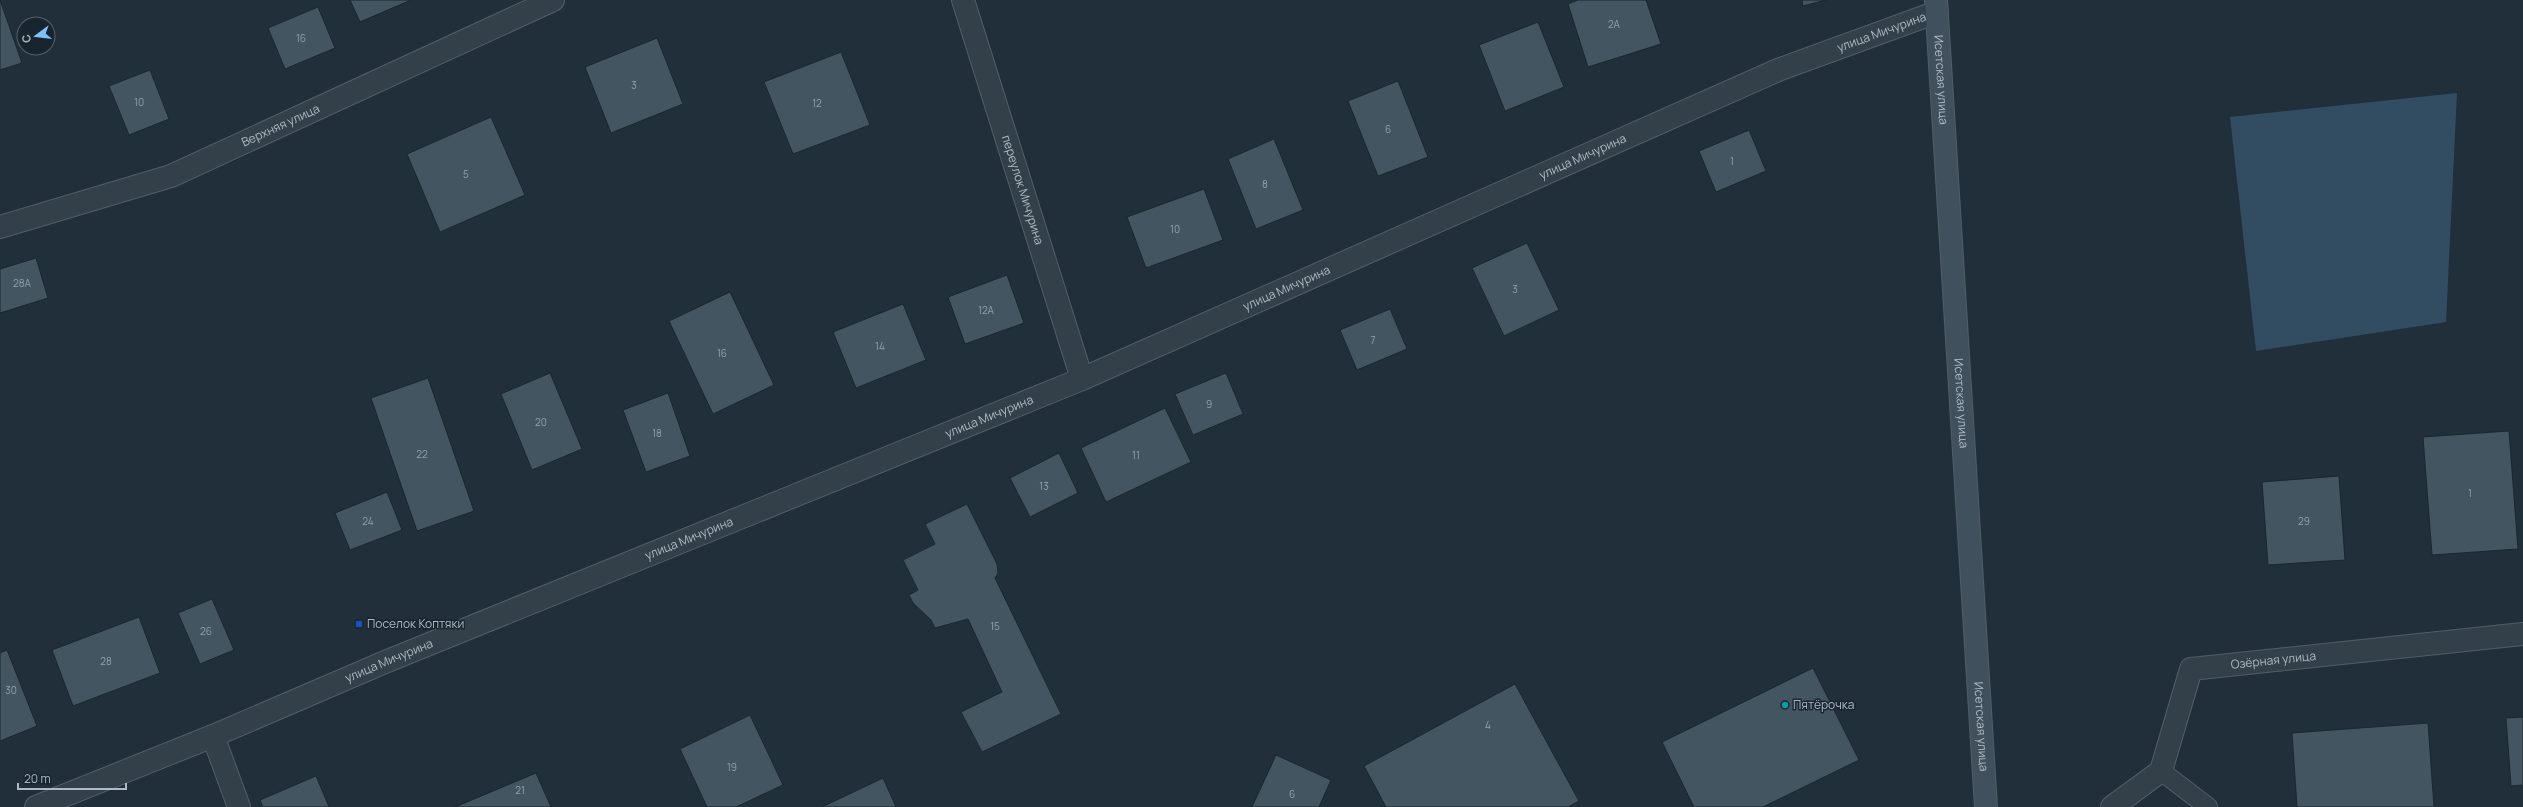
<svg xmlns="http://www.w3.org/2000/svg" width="2523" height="807" viewBox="0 0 2523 807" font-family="Manrope,sans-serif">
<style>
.water{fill:#324d62}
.building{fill:#435561;stroke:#1b2730}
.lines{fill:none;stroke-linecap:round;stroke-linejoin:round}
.service-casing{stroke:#515e67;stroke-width:20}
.minor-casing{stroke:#515e67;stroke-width:24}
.secondary-casing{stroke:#515e67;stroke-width:24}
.service{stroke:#344049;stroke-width:18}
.minor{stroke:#344049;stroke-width:22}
.secondary{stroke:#41505d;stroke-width:22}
.transit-dot{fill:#1a4fb4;stroke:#19252e;stroke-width:1.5}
.culture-dot{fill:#0f9aa8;stroke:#19252e;stroke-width:1.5}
.labels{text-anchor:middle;stroke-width:3;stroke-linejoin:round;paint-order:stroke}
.number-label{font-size:10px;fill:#93a2ad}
.street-label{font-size:12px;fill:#aebbc6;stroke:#19252e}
.poi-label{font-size:12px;fill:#aebbc6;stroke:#19252e;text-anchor:start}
</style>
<rect width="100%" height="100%" fill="#202f39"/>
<path class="water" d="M 2457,93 L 2446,322 L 2256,351 L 2230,117 Z"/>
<g class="building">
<path d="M 0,0 L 22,63 L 0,70 Z"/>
<path d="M 350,0 L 411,0 L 360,22 Z"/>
<path d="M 1578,0 L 1646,0 L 1661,44 L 1588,67 L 1568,4 Z"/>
<path d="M 1802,0 L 1826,0 L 1803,6 Z"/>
<path d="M 318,7 L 335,48 L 285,69 L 268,28 Z"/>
<path d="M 1538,22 L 1564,87 L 1505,111 L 1479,45 Z"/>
<path d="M 657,38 L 683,104 L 611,133 L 585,67 Z"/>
<path d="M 841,52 L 870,125 L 793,154 L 764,82 Z"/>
<path d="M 150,70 L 169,119 L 129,135 L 109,86 Z"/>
<path d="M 1398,81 L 1428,157 L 1378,176 L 1348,101 Z"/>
<path d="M 491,117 L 525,195 L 440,232 L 407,154 Z"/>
<path d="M 1749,130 L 1766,171 L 1716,192 L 1699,151 Z"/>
<path d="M 1274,139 L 1303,210 L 1256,229 L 1228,159 Z"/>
<path d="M 1204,189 L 1223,240 L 1146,268 L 1127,217 Z"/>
<path d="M 1527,243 L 1559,310 L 1504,336 L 1472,268 Z"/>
<path d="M 36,258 L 48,298 L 0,313 L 0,269 Z"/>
<path d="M 1007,275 L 1024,323 L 965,344 L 948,297 Z"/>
<path d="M 730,292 L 774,385 L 713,414 L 669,321 Z"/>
<path d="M 903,304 L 926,360 L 856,388 L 833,332 Z"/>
<path d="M 1390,309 L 1407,349 L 1357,370 L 1340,330 Z"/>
<path d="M 550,373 L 582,449 L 532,470 L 501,394 Z"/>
<path d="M 1226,373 L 1243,414 L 1193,435 L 1175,394 Z"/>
<path d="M 428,378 L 474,511 L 417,531 L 371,398 Z"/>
<path d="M 668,393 L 690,456 L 646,472 L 623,410 Z"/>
<path d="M 1165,408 L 1191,462 L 1106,502 L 1081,448 Z"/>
<path d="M 2509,431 L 2518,549 L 2432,555 L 2423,437 Z"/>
<path d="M 1059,453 L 1078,493 L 1030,517 L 1010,478 Z"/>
<path d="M 2339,476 L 2345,560 L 2268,565 L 2262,482 Z"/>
<path d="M 387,492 L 402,530 L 350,550 L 335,513 Z"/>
<path d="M 967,504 L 997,564 L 998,573 L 995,578 L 1061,714 L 982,752 L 961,712 L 1002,692 L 968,619 L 935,628 L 931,620 L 913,603 L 909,595 L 918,590 L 903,560 L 935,544 L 925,524 Z"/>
<path d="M 212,599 L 234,650 L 200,664 L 178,613 Z"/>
<path d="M 139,617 L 160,673 L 73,706 L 52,650 Z"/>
<path d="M 7,650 L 37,726 L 0,741 L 0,653 Z"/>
<path d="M 1813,668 L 1859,760 L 1763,807 L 1694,807 L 1662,742 Z"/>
<path d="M 1515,684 L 1579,801 L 1568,807 L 1386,807 L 1364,766 Z"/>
<path d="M 750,715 L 783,785 L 736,807 L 707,807 L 680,749 Z"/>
<path d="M 2523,717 L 2523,785 L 2511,786 L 2506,718 Z"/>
<path d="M 2428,723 L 2434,807 L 2297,807 L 2292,733 Z"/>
<path d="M 1276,755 L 1331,780 L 1319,807 L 1252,807 Z"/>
<path d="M 536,773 L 551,807 L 455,807 Z"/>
<path d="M 316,776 L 329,807 L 263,807 L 260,800 Z"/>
<path d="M 883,778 L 896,807 L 822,807 Z"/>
</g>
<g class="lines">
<defs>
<path id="service" d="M 2161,771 L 2208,807"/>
<g id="minor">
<path id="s1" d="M 963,0 L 1082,379"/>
<path id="s2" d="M 0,227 L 171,176 L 553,0"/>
<path d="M 213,736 L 239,807"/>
<path id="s3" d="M 36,807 L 213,736 L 385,662 L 1082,379 L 1778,70 L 1937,12"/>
<path id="s4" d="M 2112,807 L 2161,771 L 2191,669 L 2523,634"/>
</g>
<g id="secondary">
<path id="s5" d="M 1936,0 L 1986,807"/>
</g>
</defs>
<use href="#service" class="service-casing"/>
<use href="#minor" class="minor-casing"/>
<use href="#secondary" class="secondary-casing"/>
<use href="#service" class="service"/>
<use href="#minor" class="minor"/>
<use href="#secondary" class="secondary"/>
</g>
<rect class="transit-dot" x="355" y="620" width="8" height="8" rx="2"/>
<circle class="culture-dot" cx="1785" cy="705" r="4"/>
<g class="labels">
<g class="number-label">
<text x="1614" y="28">2А</text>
<text x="301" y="42">16</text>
<text x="634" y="89">3</text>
<text x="139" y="106">10</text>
<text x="817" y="107">12</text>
<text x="1388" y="133">6</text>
<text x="1732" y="165">1</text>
<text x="466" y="178">5</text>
<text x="1265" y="188">8</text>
<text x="1175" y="233">10</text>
<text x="22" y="287">28А</text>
<text x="1515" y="293">3</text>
<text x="986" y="314">12А</text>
<text x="1373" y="344">7</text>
<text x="880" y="350">14</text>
<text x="722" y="357">16</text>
<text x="1209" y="408">9</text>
<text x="541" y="426">20</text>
<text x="657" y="437">18</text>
<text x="422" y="458">22</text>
<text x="1136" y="459">11</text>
<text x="1044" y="490">13</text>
<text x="2470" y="497">1</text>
<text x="368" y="525">24</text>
<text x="2304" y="525">29</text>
<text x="995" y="630">15</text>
<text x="206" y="635">26</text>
<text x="106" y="665">28</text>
<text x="11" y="694">30</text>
<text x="1488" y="729">4</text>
<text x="732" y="771">19</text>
<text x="520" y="794">21</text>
<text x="1292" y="798">6</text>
</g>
<g class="street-label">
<text dy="4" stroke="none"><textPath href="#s3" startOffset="2002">улица Мичурина</textPath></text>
<text dy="4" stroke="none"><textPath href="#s5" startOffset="80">Исетская улица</textPath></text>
<text dy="4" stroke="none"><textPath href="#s2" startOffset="299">Верхняя улица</textPath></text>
<text dy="4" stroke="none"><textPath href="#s3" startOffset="1678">улица Мичурина</textPath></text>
<text dy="4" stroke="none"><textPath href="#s1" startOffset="199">переулок Мичурина</textPath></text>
<text dy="4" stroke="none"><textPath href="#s3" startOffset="1354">улица Мичурина</textPath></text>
<text dy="4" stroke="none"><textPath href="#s5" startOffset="404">Исетская улица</textPath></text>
<text dy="4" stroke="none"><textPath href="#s3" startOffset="1030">улица Мичурина</textPath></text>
<text dy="4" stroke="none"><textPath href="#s3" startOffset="706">улица Мичурина</textPath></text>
<text dy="4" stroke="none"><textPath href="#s3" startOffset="382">улица Мичурина</textPath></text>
<text dy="4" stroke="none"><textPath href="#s4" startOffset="250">Озёрная улица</textPath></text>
<text dy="4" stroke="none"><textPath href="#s5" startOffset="728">Исетская улица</textPath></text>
</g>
<g class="poi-label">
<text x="367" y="628">Поселок Коптяки</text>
<text x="1793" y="709">Пятёрочка</text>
</g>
</g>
<g transform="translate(36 36) rotate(255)"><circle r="19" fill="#19252e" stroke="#55616b"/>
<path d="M0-3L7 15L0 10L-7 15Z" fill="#7ec2fb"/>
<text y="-6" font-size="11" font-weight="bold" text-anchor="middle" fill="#aebbc6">С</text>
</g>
<path d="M18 783v6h108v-6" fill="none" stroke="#aebbc6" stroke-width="2"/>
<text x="24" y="783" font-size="12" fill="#aebbc6" stroke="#19252e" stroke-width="3" paint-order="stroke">20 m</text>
</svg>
